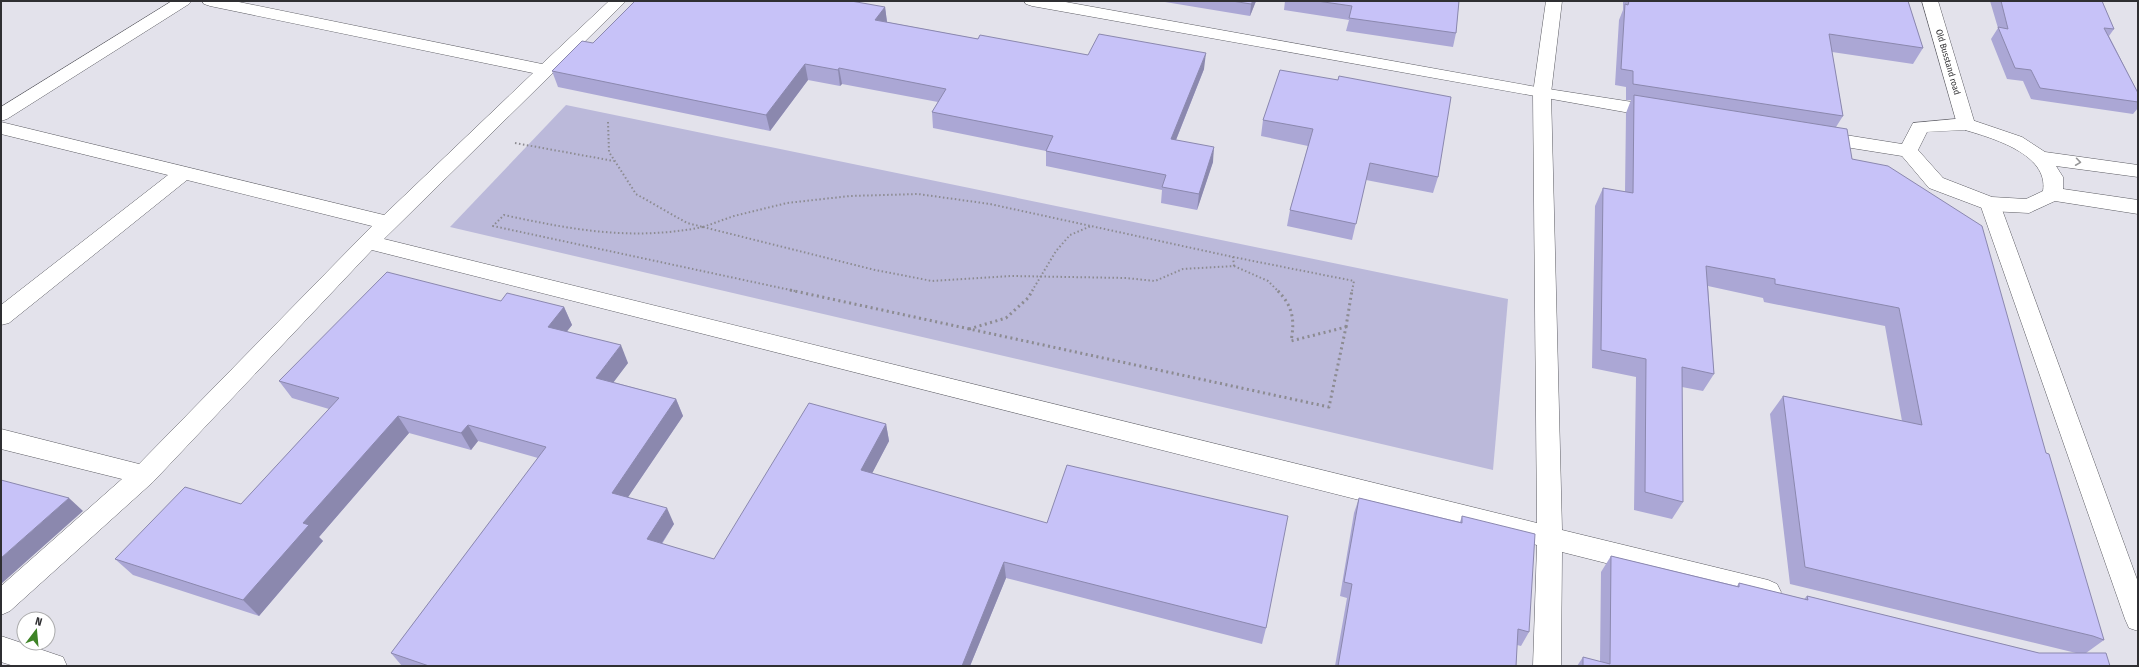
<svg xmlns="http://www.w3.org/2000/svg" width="2139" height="667" viewBox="0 0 2139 667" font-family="'Fira Sans Condensed',sans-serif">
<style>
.green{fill:#bbb9da}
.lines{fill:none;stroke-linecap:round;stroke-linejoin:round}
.minor-casing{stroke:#5d5d64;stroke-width:1}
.major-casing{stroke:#5d5d64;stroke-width:1}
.path-far1{stroke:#8c8b91;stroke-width:2;stroke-dasharray:1.5 2.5;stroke-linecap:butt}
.path{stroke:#8c8b91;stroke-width:3;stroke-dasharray:2 3.5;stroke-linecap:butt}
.minor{fill:#fff;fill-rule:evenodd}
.major{fill:#fff;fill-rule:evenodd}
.wall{fill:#aba7d5}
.shaded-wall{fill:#8b88ae}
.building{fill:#c7c2f8;stroke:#8b88ae}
.oneway{stroke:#979798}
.labels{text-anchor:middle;stroke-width:3.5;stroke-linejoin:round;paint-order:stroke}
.far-street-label{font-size:9px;fill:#2f2f32;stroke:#fff}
</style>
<rect width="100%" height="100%" fill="#e3e2eb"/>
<path class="green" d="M 566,105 L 1508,299 L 1493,470 L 450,227 Z"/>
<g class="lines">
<defs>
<g id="minor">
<path d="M 172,1 L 191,1 L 189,4 L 7,119 L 1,121 L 1,107 Z"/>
<path d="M 202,1 L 234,1 L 542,64 L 609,1 L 626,1 L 384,239 L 1537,523 L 1533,93 L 1546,1 L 1562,1 L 1551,93 L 1562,530 L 1768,580 L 1777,584 L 1781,592 L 1777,600 L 1768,604 L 1562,552 L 1561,666 L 1533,666 L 1537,545 L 372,250 L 153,482 L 10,611 L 1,615 L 1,586 L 122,479 L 1,449 L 1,429 L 139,464 L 372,226 L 187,180 L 9,323 L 1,325 L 1,305 L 168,175 L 1,134 L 1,122 L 384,215 L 533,73 L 210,6 L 204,4 Z"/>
<path d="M 1922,1 L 1938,1 L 1975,124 L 1973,128 L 1966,130 L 1959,128 L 1957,124 Z"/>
<path d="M 1990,197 L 1997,199 L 2000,204 L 2138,582 L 2138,631 L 2129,628 L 2125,619 L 1980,204 L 1983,199 Z"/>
<path d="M 1,636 L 63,657 L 67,666 L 14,666 L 1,662 Z"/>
</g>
<g id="major">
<path d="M 1024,1 L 1060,1 L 1542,88 L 1658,106 L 1664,108 L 1667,112 L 1664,116 L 1658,118 L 1032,6 L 1026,4 Z"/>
<path d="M 1966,118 L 2022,137 L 2045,152 L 2138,165 L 2138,177 L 2056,166 L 2063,177 L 2063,189 L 2138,200 L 2138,214 L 2055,201 L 2029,213 L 1990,211 L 1929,188 L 1902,156 L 1820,143 L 1813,141 L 1811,137 L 1813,133 L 1820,131 L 1902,144 L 1913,123 ZM 1965,130 C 1992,138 2049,154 2043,191 L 2026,199 L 1992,197 L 1943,178 L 1918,150 L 1927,132 Z"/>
</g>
</defs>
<use href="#minor" class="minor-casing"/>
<use href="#major" class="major-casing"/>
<g class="path-far1">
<path d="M 608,122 L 609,152 L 636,194 L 687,223 L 703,227"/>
<path d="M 515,143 L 614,161"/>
<path d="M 703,227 L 875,270 L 932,281 L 1011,276 L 1126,278 L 1155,281 L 1183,269 L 1234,266"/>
<path d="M 703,227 C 633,241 573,230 504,215 L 493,226 L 795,291"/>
<path d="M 703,227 L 734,216 L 787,203 L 850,196 L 918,194 L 990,204 L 1233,257 L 1234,266"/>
<path d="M 1233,257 L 1354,281 L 1352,291"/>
<path d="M 1234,266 L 1268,281 L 1278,291"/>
<path d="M 1032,291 L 1056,251 L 1070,235 L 1091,226"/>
</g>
<g class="path">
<path d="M 790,290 L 1329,407 L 1346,327 L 1291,341 C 1295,320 1293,306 1277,290"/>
<path d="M 1346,327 L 1352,290"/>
<path d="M 969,329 L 1006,318 L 1028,298 L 1033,290"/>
</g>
<use href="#minor" class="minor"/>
<use href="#major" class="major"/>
</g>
<g class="wall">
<path d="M 1159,1 L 1256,1 L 1250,16 Z"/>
<path d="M 1285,1 L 1459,1 L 1456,33 L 1453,47 L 1346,31 L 1349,20 L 1284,10 Z"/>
<path d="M 1623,1 L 1908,1 L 1923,48 L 1913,64 L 1832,52 L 1843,116 L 1836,127 L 1852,159 L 2046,453 L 2104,640 L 2086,653 L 2110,666 L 1577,666 L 1583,657 L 1600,662 L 1601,572 L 1611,556 L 1737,586 L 1739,583 L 1804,599 L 1807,596 L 2039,653 L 2076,653 L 2072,652 L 1790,584 L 1770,414 L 1783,396 L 1902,421 L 1885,326 L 1764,302 L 1763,298 L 1708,286 L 1714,374 L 1703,391 L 1682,387 L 1683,502 L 1672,519 L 1634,510 L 1636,377 L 1592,368 L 1595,206 L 1603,188 L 1625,192 L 1626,113 L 1631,100 L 1626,100 L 1626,87 L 1615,85 L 1619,20 L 1623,10 Z"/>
<path d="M 1990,1 L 2102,1 L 2114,29 L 2109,36 L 2138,93 L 2138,108 L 2133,114 L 2031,99 L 2023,81 L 2007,79 L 1991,39 L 1998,28 Z"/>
<path d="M 885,7 L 887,22 L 978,39 L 1088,55 L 1204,69 L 1176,140 L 1213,162 L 1197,210 L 1161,203 L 1162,190 L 1046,166 L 1046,151 L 933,128 L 932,112 L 938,102 L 842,84 L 840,86 L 808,80 L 770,131 L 558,87 L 552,71 L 593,43 Z"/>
<path d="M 1280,70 L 1438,177 L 1433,193 L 1366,180 L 1352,240 L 1287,226 L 1290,210 L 1308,146 L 1261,136 L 1263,120 Z"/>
<path d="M 564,307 L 572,325 L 567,331 L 628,363 L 613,382 L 676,399 L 683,416 L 628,497 L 674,524 L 662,544 L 714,559 L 886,424 L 889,441 L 872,473 L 1266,628 L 1262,644 L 1006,578 L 970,666 L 402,666 L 391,653 L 538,458 L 478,441 L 471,450 L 409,433 L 319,537 L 323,541 L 259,616 L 133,575 L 115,559 L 241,504 L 329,409 L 292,398 L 279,381 Z"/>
<path d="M 1359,498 L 1460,522 L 1462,516 L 1529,632 L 1521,646 L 1517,645 L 1516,666 L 1335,666 L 1347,598 L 1340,596 L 1354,513 Z"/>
</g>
<g class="shaded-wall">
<path d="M 1253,1 L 1256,1 L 1250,16 L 1251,4 Z"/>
<path d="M 885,7 L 887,22 L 875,20 Z"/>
<path d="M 1206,53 L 1204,69 L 1170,155 L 1171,139 Z"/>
<path d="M 805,64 L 808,80 L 770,131 L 766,115 Z"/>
<path d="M 839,68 L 842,84 L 840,86 L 838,70 Z"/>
<path d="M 1214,147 L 1213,162 L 1197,210 L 1199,194 Z"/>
<path d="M 564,307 L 572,325 L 557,344 L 548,327 Z"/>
<path d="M 621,345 L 628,363 L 604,395 L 596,378 Z"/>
<path d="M 676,399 L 683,416 L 620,509 L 612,493 Z"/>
<path d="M 398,416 L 409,433 L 319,537 L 323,541 L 259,616 L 243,600 L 303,523 Z"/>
<path d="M 886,424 L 889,441 L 865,487 L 861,470 Z"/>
<path d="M 468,425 L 478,441 L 471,450 L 461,433 Z"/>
<path d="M 69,498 L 83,511 L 1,584 L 1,558 Z"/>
<path d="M 667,508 L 674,524 L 654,555 L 647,539 Z"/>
<path d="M 1004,562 L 1006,578 L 970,666 L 962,666 Z"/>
</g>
<g class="building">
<path d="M 635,1 L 851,1 L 885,7 L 875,20 L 978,39 L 980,35 L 1088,55 L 1099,34 L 1206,53 L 1171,139 L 1214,147 L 1199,194 L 1162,187 L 1166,175 L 1046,151 L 1053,136 L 932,112 L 946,89 L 839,68 L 838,70 L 805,64 L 766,115 L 552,71 L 582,41 L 593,43 Z"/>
<path d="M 1232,1 L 1253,1 L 1251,4 Z"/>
<path d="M 1317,1 L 1459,1 L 1456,33 L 1349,18 L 1352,6 Z"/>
<path d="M 1629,1 L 1908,1 L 1923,48 L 1829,34 L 1843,116 L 1633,84 L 1633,71 L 1621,69 L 1625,4 L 1628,5 Z"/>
<path d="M 2001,1 L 2102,1 L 2114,29 L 2104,28 L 2138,93 L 2138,102 L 2040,88 L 2031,70 L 2015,68 L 1998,27 L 2008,29 Z"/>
<path d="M 1280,70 L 1338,80 L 1339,76 L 1451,97 L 1438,177 L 1370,163 L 1356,224 L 1290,210 L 1313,129 L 1263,120 Z"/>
<path d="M 1634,95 L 1847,129 L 1852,159 L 1888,166 L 1982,226 L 2046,453 L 2049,454 L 2104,640 L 2093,636 L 1805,567 L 1783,396 L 1922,425 L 1899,308 L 1775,284 L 1775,279 L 1706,266 L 1714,374 L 1682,367 L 1683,502 L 1645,492 L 1646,359 L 1601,350 L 1603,188 L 1633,193 Z"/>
<path d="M 387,272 L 501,301 L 507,293 L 564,307 L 548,327 L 621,345 L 596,378 L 676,399 L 612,493 L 667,508 L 647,539 L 714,559 L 809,403 L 886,424 L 861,470 L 1047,523 L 1067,465 L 1288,516 L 1266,628 L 1004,562 L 962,666 L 429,666 L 391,653 L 546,447 L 468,425 L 461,433 L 398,416 L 303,523 L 309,525 L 243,600 L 115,559 L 185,487 L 241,504 L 339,398 L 279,381 Z"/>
<path d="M 1,480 L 69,498 L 1,558 Z"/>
<path d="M 1359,498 L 1462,523 L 1462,516 L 1535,534 L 1529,632 L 1518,629 L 1516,666 L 1338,666 L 1352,584 L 1344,582 Z"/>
<path d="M 1611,556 L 1739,587 L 1739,583 L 1808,600 L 1807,596 L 2039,653 L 2106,653 L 2110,666 L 1583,666 L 1583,657 L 1610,664 Z"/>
</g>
<defs><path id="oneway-chevron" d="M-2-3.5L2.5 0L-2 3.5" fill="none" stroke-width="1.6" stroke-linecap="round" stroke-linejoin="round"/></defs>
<use class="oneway" href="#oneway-chevron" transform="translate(2078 162) rotate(8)"/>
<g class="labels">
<g class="far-street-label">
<text transform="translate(1948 62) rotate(74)" y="3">Old Busstand road</text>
</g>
</g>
<rect width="2139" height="667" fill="none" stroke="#2f2f32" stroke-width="4"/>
<g transform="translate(36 631) rotate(16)"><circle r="19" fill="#ffffff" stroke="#acacad"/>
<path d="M0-3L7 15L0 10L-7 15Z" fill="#3e8326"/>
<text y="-6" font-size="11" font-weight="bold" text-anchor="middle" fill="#2f2f32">N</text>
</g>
</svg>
